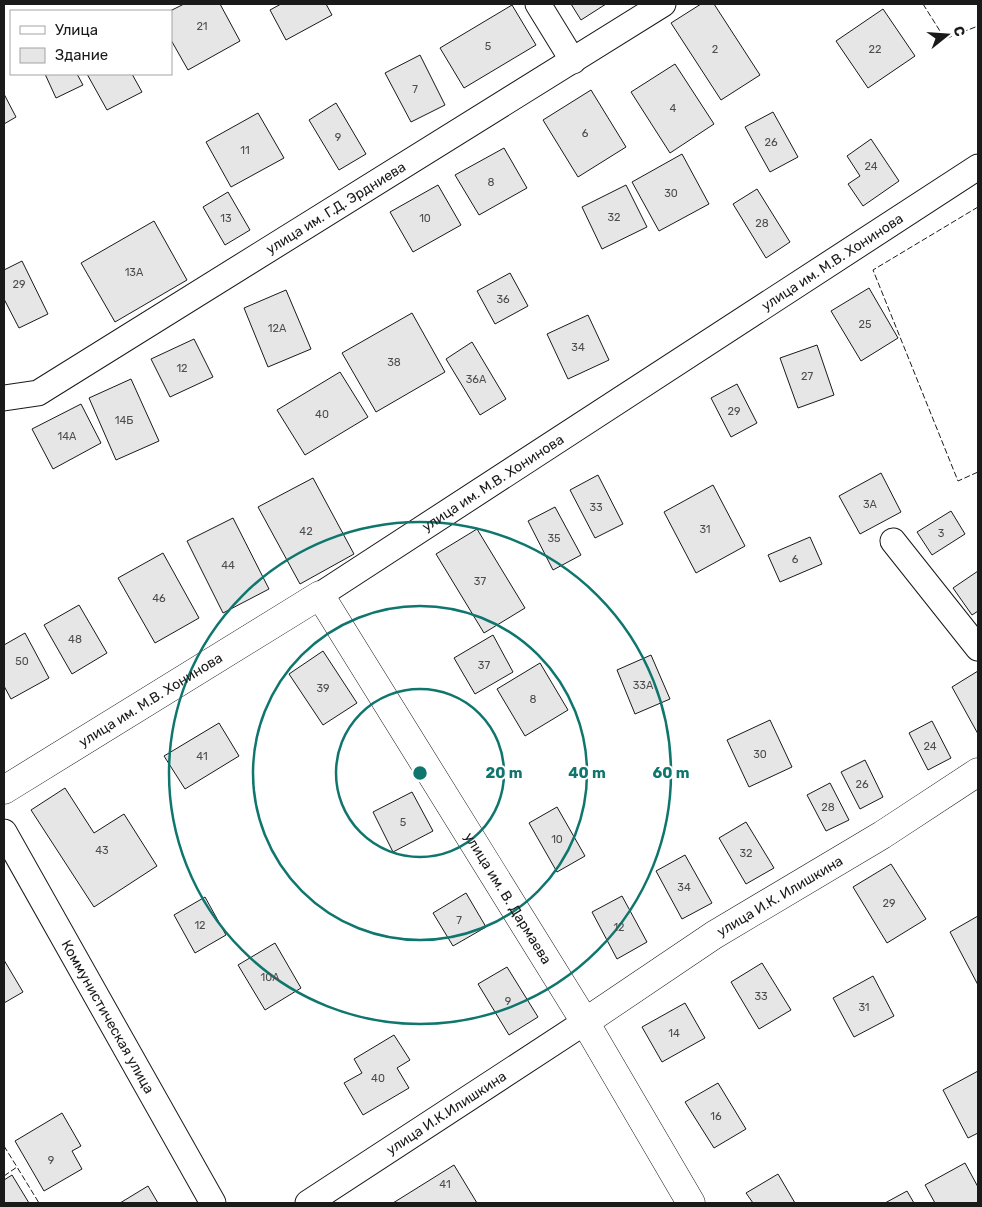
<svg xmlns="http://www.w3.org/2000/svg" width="982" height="1207" viewBox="0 0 982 1207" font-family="Rubik,sans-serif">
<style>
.building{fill:#e6e6e6;stroke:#1a1a1a}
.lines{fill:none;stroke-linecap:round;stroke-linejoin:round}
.street-casing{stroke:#1a1a1a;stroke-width:27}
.secondary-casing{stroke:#1a1a1a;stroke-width:29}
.street{stroke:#fff;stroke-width:25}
.secondary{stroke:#fff;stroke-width:28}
.fence{stroke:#1a1a1a;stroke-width:1;stroke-dasharray:6 2.5;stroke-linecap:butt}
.ring{fill:none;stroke:#0f766e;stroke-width:2.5}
.labels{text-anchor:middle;stroke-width:4;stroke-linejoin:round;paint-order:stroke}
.number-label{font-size:11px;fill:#4d4d4d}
.street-label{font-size:14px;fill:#1a1a1a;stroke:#fff}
.centre{fill:#0f766e;stroke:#fff;stroke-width:2.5}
.ring-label{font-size:15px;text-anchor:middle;font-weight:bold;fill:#0f766e;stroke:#fff;stroke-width:4;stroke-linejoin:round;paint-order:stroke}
</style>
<rect width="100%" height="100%" fill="#fff"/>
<g class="building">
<path d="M 184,4 L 220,4 L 240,41 L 188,70 L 171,40 L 170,11 Z"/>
<path d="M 281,4 L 326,4 L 332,15 L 286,40 L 270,10 Z"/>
<path d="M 571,4 L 606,4 L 581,20 Z"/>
<path d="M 701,4 L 714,4 L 760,75 L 721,100 L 671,23 Z"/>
<path d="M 512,5 L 536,45 L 464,88 L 440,48 Z"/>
<path d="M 883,9 L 915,56 L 868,88 L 836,41 Z"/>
<path d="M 420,55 L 445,105 L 411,122 L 385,73 Z"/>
<path d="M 675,64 L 714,124 L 670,153 L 631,92 Z"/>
<path d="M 45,74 L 77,74 L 83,85 L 56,98 Z"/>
<path d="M 87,74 L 132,74 L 142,92 L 107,110 Z"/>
<path d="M 591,90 L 626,147 L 578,177 L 543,120 Z"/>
<path d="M 4,94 L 16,117 L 4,124 Z"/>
<path d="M 336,103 L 366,154 L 339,170 L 309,120 Z"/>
<path d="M 773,112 L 798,157 L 770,172 L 745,127 Z"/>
<path d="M 258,113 L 284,158 L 231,187 L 206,142 Z"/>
<path d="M 871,139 L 899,181 L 863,206 L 848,184 L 860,176 L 847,156 Z"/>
<path d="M 504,148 L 527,188 L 479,215 L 455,175 Z"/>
<path d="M 682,154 L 709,204 L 659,231 L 632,182 Z"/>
<path d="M 438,185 L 461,225 L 413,252 L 390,212 Z"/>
<path d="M 626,185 L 647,227 L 602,249 L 582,207 Z"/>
<path d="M 757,189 L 790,242 L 766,258 L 733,204 Z"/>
<path d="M 228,192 L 250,230 L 225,245 L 203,207 Z"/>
<path d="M 154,221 L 187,280 L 115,322 L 81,263 Z"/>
<path d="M 22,261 L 48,314 L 19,328 L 4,299 L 4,270 Z"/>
<path d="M 510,273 L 528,306 L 495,324 L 477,291 Z"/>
<path d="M 869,288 L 898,338 L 861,361 L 831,311 Z"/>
<path d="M 286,290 L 311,349 L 268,367 L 244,308 Z"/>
<path d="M 412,313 L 445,372 L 376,412 L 342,353 Z"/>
<path d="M 588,315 L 609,360 L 568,379 L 547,334 Z"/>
<path d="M 194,339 L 213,377 L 170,397 L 151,359 Z"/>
<path d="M 472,342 L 506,399 L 480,415 L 446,359 Z"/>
<path d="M 817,345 L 834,395 L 798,408 L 780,358 Z"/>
<path d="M 340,372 L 368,417 L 305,455 L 277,410 Z"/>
<path d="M 131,379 L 159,441 L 116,460 L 89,398 Z"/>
<path d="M 737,384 L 757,423 L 731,437 L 711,398 Z"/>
<path d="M 81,404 L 101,443 L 53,469 L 32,429 Z"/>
<path d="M 881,473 L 901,512 L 860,534 L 839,496 Z"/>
<path d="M 598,475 L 623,524 L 595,538 L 570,490 Z"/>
<path d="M 313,478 L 354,554 L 300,584 L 258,507 Z"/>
<path d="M 713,485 L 745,546 L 696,573 L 664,512 Z"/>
<path d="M 555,507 L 581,555 L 553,570 L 528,521 Z"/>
<path d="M 951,511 L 965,534 L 932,555 L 917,532 Z"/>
<path d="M 233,518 L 269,589 L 223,613 L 187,541 Z"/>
<path d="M 477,529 L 525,608 L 484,633 L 436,554 Z"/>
<path d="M 810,537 L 822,564 L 780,582 L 768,555 Z"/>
<path d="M 163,553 L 199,618 L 155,643 L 118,578 Z"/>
<path d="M 978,571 L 978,611 L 972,615 L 953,588 Z"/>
<path d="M 79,605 L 107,653 L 72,674 L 44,625 Z"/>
<path d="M 25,633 L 49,678 L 11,699 L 4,686 L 4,645 Z"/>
<path d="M 493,635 L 513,672 L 475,694 L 454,658 Z"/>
<path d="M 323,651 L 357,703 L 323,725 L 289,674 Z"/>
<path d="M 651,655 L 670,699 L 635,714 L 617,670 Z"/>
<path d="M 540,663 L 568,710 L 525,736 L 497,689 Z"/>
<path d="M 978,671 L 978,734 L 952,687 Z"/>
<path d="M 770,720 L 792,767 L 749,787 L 727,740 Z"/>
<path d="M 932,721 L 951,758 L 928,770 L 909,733 Z"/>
<path d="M 219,723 L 239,756 L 185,789 L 164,756 Z"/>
<path d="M 865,760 L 883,797 L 860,809 L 841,772 Z"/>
<path d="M 830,783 L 849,820 L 826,831 L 807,795 Z"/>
<path d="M 65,788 L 94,833 L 124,814 L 157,866 L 94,907 L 31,810 Z"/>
<path d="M 412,792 L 433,831 L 393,852 L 373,812 Z"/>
<path d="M 557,807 L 585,856 L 557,872 L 529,823 Z"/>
<path d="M 746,822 L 774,868 L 746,884 L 719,838 Z"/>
<path d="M 685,855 L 712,903 L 682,919 L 656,871 Z"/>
<path d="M 891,864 L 926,919 L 887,943 L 853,887 Z"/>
<path d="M 466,893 L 486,927 L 453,946 L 433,913 Z"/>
<path d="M 622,896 L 647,942 L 617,959 L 592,912 Z"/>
<path d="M 205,897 L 226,935 L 195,953 L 174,915 Z"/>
<path d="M 978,916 L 978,985 L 950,932 Z"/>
<path d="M 275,943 L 301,988 L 265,1010 L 238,965 Z"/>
<path d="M 4,960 L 23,992 L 4,1003 Z"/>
<path d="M 762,963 L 791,1010 L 759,1029 L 731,982 Z"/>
<path d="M 507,967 L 538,1017 L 509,1035 L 478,984 Z"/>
<path d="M 873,976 L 894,1016 L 854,1037 L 833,998 Z"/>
<path d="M 685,1003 L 705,1038 L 662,1062 L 642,1027 Z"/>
<path d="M 394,1035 L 410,1060 L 397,1068 L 409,1088 L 363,1115 L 344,1083 L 362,1073 L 354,1059 Z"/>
<path d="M 978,1071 L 978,1133 L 968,1138 L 943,1090 Z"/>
<path d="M 718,1083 L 746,1129 L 714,1148 L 685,1102 Z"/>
<path d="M 62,1113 L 81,1146 L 72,1151 L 82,1169 L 44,1191 L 15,1141 Z"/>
<path d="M 965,1163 L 978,1187 L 978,1203 L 935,1203 L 925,1185 Z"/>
<path d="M 454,1165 L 477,1203 L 393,1203 Z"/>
<path d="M 778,1174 L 795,1203 L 753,1203 L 746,1193 Z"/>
<path d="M 12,1175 L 29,1203 L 4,1203 L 4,1180 Z"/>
<path d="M 148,1186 L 158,1203 L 120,1203 Z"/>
<path d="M 907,1191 L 914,1203 L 885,1203 Z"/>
</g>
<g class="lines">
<defs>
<g id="street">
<path d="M 538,4 L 573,61"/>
<path id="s1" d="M 4,398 L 38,393 L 663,4"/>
<path d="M 893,541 L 978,648"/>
<path id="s2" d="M 320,595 L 978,167"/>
<path id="s3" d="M 4,832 L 213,1203"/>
<path id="s4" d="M 308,1203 L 585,1022"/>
</g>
<g id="secondary">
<path id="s5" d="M 4,790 L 320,595 L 585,1022 L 691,1203"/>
<path id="s6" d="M 585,1022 L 714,935 L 882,835 L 978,772"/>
</g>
</defs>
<use href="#street" class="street-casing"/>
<use href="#secondary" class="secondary-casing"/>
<use href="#street" class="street"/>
<use href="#secondary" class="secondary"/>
<g class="fence">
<path d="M 923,4 L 945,39 L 978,26"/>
<path d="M 978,207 L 873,270 L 958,481 L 978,472"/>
<path d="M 4,1146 L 17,1167"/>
<path d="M 4,1176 L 17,1167 L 39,1203"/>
</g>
</g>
<g class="ring">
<circle cx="420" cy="773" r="84"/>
<circle cx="420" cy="773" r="167"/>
<circle cx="420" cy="773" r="251"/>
</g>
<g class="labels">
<g class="number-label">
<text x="202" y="30">21</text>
<text x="488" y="50">5</text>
<text x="715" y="53">2</text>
<text x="875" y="53">22</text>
<text x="415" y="93">7</text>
<text x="673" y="112">4</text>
<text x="585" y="137">6</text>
<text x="338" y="141">9</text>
<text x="771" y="146">26</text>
<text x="245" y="154">11</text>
<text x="871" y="170">24</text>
<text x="491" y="186">8</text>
<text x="671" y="197">30</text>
<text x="614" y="221">32</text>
<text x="226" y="222">13</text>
<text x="425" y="222">10</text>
<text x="762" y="227">28</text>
<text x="134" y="276">13А</text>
<text x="19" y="288">29</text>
<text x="503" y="303">36</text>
<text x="865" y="328">25</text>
<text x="277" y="332">12А</text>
<text x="578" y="351">34</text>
<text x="394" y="366">38</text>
<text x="182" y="372">12</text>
<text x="807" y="380">27</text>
<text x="476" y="383">36А</text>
<text x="734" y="415">29</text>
<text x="322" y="418">40</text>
<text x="124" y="424">14Б</text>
<text x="67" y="440">14А</text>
<text x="870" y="508">3А</text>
<text x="596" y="511">33</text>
<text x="705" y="533">31</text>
<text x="306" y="535">42</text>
<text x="941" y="537">3</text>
<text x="554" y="542">35</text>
<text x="795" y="563">6</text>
<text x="228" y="569">44</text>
<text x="480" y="585">37</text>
<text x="159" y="602">46</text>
<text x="75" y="643">48</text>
<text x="22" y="665">50</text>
<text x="484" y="669">37</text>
<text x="643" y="689">33А</text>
<text x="323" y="692">39</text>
<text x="533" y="703">8</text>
<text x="930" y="750">24</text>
<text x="760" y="758">30</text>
<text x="202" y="760">41</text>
<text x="862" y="788">26</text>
<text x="828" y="811">28</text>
<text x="403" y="826">5</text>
<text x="557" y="843">10</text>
<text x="102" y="854">43</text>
<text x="746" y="857">32</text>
<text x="684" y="891">34</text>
<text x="889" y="907">29</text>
<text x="459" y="924">7</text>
<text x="200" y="929">12</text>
<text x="619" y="931">12</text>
<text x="270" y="981">10А</text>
<text x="761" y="1000">33</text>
<text x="508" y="1005">9</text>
<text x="864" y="1011">31</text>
<text x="674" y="1037">14</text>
<text x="378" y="1082">40</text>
<text x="716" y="1120">16</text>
<text x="51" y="1164">9</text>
<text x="445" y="1188">41</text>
</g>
<g class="street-label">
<text dy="5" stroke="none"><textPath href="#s1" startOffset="385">улица им. Г.Д. Эрдниева</textPath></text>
<text dy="5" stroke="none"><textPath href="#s2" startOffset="611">улица им. М.В. Хонинова</textPath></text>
<text dy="5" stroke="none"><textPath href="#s2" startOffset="206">улица им. М.В. Хонинова</textPath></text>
<text dy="5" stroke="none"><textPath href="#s5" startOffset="172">улица им. М.В. Хонинова</textPath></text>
<text dy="5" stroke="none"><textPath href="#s6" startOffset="232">улица И.К. Илишкина</textPath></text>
<text dy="5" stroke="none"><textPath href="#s5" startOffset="728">улица им. В. Дармаева</textPath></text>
<text dy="5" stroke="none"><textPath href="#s3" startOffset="212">Коммунистическая улица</textPath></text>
<text dy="5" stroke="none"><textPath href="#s4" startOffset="165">улица И.К.Илишкина</textPath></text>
</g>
</g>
<circle cx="420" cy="773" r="8" class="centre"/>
<g class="ring-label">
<text x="504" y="778">20 m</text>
<text x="587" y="778">40 m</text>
<text x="671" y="778">60 m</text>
</g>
<rect width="982" height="1207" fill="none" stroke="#1a1a1a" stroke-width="10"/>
<rect x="10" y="10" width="162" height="65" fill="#ffffff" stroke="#a3a3a3"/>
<rect x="20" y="26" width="25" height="8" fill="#ffffff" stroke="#a3a3a3"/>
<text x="55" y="35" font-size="15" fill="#1a1a1a">Улица</text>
<rect x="20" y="48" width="25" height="15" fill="#e6e6e6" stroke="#a3a3a3"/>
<text x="55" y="60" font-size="15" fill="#1a1a1a">Здание</text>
<g transform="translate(947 35) rotate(73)" stroke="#ffffff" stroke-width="4" paint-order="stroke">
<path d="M0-4L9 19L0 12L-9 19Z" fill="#1a1a1a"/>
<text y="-8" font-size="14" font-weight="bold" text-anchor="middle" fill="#1a1a1a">С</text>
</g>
</svg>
